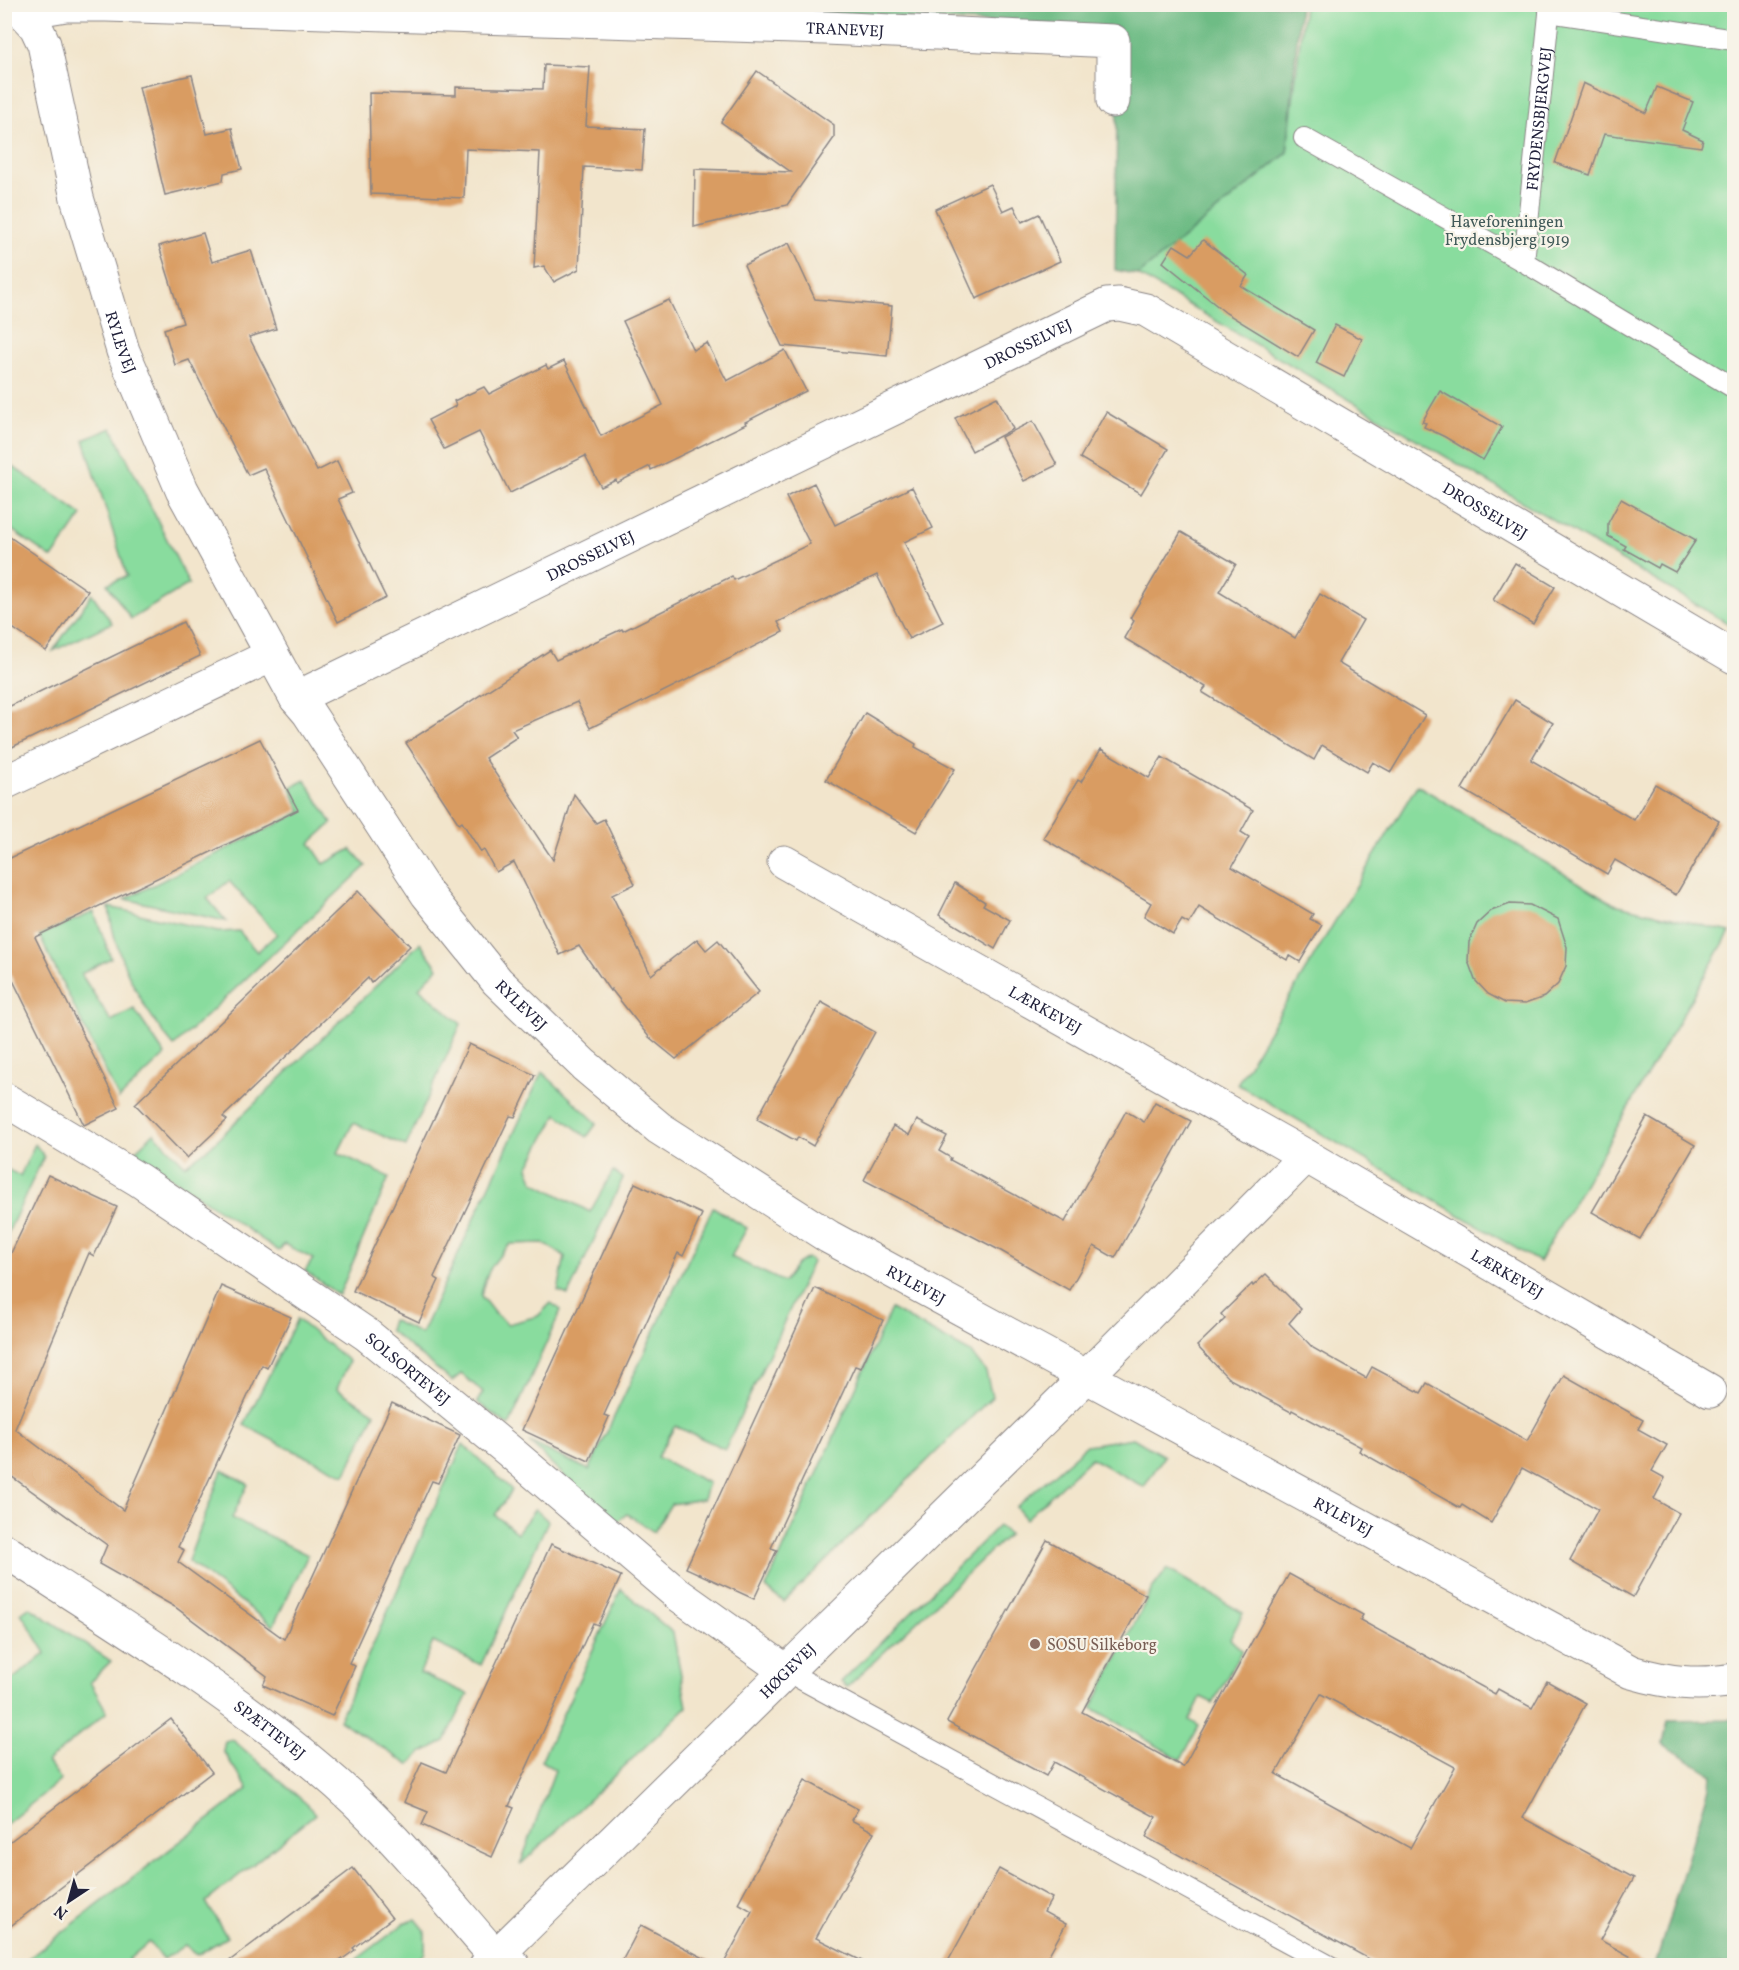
<svg xmlns="http://www.w3.org/2000/svg" width="1739" height="1970" viewBox="0 0 1739 1970" font-family="Vollkorn,serif">
<style>
.green{fill:#89dc9e;stroke:#567f6c;stroke-width:1.5}
.forest{fill:#6ebc85;stroke:#486f60;stroke-width:1.5}
.building{fill:#d99c62;fill-rule:evenodd}
.lines{fill:none;stroke-linecap:round;stroke-linejoin:round}
.lane-casing{stroke:#8a8484;stroke-width:22}
.street-casing{stroke:#8a8484;stroke-width:35}
.lane{stroke:#fff;stroke-width:20}
.street{stroke:#fff;stroke-width:33}
.education-dot{fill:#8d6e63;stroke:#f7f3e8;stroke-width:2}
.labels{text-anchor:middle;stroke-width:4.5;stroke-linejoin:round;paint-order:stroke}
.street-label{font-size:16px;fill:#22223b;stroke:#f7f3e8}
.park-label{font-size:16px;fill:#415a59;stroke:#f7f3e8}
.education-label{font-size:16px;fill:#785e54;stroke:#f7f3e8;text-anchor:start}
</style>
<rect width="100%" height="100%" fill="#f7f3e8"/>
<filter id="ink" filterUnits="userSpaceOnUse"><feTurbulence type="fractalNoise" baseFrequency=".0167" numOctaves="2"/><feDisplacementMap in="SourceGraphic" scale="12" xChannelSelector="R" yChannelSelector="G"/><feConvolveMatrix kernelMatrix="1 2 1 2 8 2 1 2 1" color-interpolation-filters="sRGB"/></filter>
<filter id="wash" filterUnits="userSpaceOnUse"><feTurbulence type="fractalNoise" baseFrequency=".008" numOctaves="4" result="noise"/><feDisplacementMap in="SourceGraphic" scale="24" xChannelSelector="R" yChannelSelector="G"/><feGaussianBlur stdDeviation="1.35" result="paint"/><feColorMatrix in="noise" values="0 0 0 0 0 0 0 0 0 0 0 0 0 0 0 0 0 1.4 0 .05"/><feComposite in="paint" operator="in"/></filter>
<g filter="url(#wash)">
<rect width="100%" height="100%" fill="#f2e5cc"/>
<g class="green">
<path d="M 1304,5 L 1734,5 L 1734,627 L 1138,275 L 1287,153 Z"/>
<path d="M 112,428 L 189,584 L 131,619 L 107,584 L 127,576 L 84,440 Z"/>
<path d="M 5,461 L 82,515 L 52,558 L 5,525 Z"/>
<path d="M 92,594 L 112,623 L 53,651 Z"/>
<path d="M 305,780 L 332,823 L 310,843 L 324,864 L 351,849 L 366,866 L 174,1046 C 142,1009 114,956 109,907 L 218,932 L 239,931 L 257,952 L 277,934 L 229,881 L 207,898 L 226,921 L 125,899 L 301,812 L 291,787 Z"/>
<path d="M 1417,785 L 1614,904 L 1730,932 L 1539,1262 L 1237,1084 Z"/>
<path d="M 94,912 L 111,958 L 81,974 L 111,1021 L 134,1009 L 165,1055 L 119,1099 L 39,935 Z"/>
<path d="M 420,943 L 438,968 L 419,988 L 461,1024 L 406,1146 L 353,1123 L 338,1153 L 389,1177 L 339,1295 L 305,1271 L 313,1259 L 284,1244 L 279,1251 L 134,1152 L 154,1133 L 185,1165 L 210,1147 Z"/>
<path d="M 542,1072 L 597,1123 L 587,1137 L 557,1114 L 528,1168 L 534,1182 L 590,1212 L 613,1171 L 623,1178 L 568,1295 L 558,1291 L 565,1256 L 543,1243 L 511,1244 C 494,1260 485,1273 481,1296 L 495,1314 L 508,1324 L 538,1316 L 551,1303 L 561,1310 L 509,1426 L 477,1402 L 483,1392 L 461,1374 L 452,1381 L 389,1330 L 392,1320 L 421,1334 Z"/>
<path d="M 35,1144 L 44,1156 L 5,1239 L 5,1168 L 20,1176 Z"/>
<path d="M 713,1207 L 747,1228 L 731,1257 L 784,1282 L 797,1264 L 807,1258 L 812,1262 L 725,1449 L 675,1426 L 657,1457 L 708,1483 L 703,1499 L 671,1504 L 654,1532 L 627,1514 L 614,1524 L 529,1442 L 589,1470 Z"/>
<path d="M 891,1309 L 971,1353 L 986,1372 L 992,1397 L 784,1602 L 766,1588 Z"/>
<path d="M 297,1319 L 349,1361 L 337,1389 L 375,1413 L 345,1475 L 280,1444 L 244,1425 Z"/>
<path d="M 1133,1438 L 1164,1456 L 1144,1487 L 1091,1458 L 1026,1519 L 1016,1507 L 1087,1445 Z"/>
<path d="M 463,1444 L 512,1490 L 495,1515 L 517,1533 L 535,1509 L 548,1521 L 481,1665 L 433,1642 L 420,1673 L 468,1694 L 445,1741 L 421,1753 L 409,1765 L 339,1720 Z"/>
<path d="M 222,1470 L 248,1484 L 232,1518 L 308,1555 L 273,1626 L 188,1561 Z"/>
<path d="M 998,1526 L 1009,1534 L 847,1687 L 841,1682 Z"/>
<path d="M 1167,1569 L 1243,1613 L 1230,1639 L 1242,1650 L 1213,1703 L 1201,1697 L 1190,1720 L 1199,1726 L 1181,1760 L 1092,1708 L 1152,1589 Z"/>
<path d="M 621,1589 L 673,1633 L 687,1707 L 520,1865 L 555,1770 L 541,1761 Z"/>
<path d="M 29,1607 L 111,1661 L 90,1682 L 107,1712 L 47,1762 L 61,1780 L 5,1825 L 5,1685 L 46,1653 L 21,1613 Z"/>
<path d="M 232,1739 L 309,1806 L 315,1814 L 206,1902 L 227,1937 L 197,1955 L 185,1945 L 164,1959 L 149,1942 L 129,1959 L 133,1965 L 37,1965 L 28,1959 L 248,1789 L 223,1751 L 225,1741 Z"/>
<path d="M 416,1919 L 425,1930 L 425,1953 L 411,1965 L 363,1965 L 357,1959 L 404,1924 Z"/>
</g>
<g class="forest">
<path d="M 577,5 L 1300,5 L 1287,153 L 1138,275 L 1115,270 L 1118,28 Z"/>
<path d="M 1734,1718 L 1734,1965 L 1655,1965 L 1713,1775 L 1663,1744 L 1668,1721 L 1729,1720 Z"/>
</g>
<g id="blocks">
<g class="building">
<path d="M 544,65 L 590,67 L 586,126 L 645,129 L 642,170 L 584,167 L 579,269 L 554,282 L 544,266 L 534,268 L 540,152 L 466,149 L 464,198 L 371,194 L 369,93 L 456,95 L 456,87 L 543,89 Z"/>
<path d="M 757,71 L 834,125 L 834,138 L 787,205 L 694,227 L 695,169 L 791,172 L 721,122 Z"/>
<path d="M 192,75 L 207,134 L 232,128 L 242,169 L 224,173 L 223,181 L 165,195 L 139,87 Z"/>
<path d="M 1583,83 L 1646,113 L 1657,87 L 1693,102 L 1682,130 L 1703,140 L 1701,147 L 1604,134 L 1590,175 L 1555,163 Z"/>
<path d="M 990,184 L 1003,211 L 1014,206 L 1022,222 L 1039,214 L 1060,261 L 976,299 L 935,209 Z"/>
<path d="M 203,233 L 212,262 L 251,250 L 276,329 L 249,337 L 317,471 L 337,461 L 352,493 L 338,499 L 386,598 L 338,622 L 264,468 L 248,475 L 189,360 L 175,365 L 164,329 L 183,323 L 159,246 Z"/>
<path d="M 1203,240 L 1248,275 L 1241,286 L 1314,330 L 1298,357 L 1226,313 L 1163,262 L 1174,245 L 1190,255 Z"/>
<path d="M 789,243 L 815,299 L 892,306 L 887,356 L 782,346 L 744,265 Z"/>
<path d="M 669,300 L 693,350 L 707,343 L 727,381 L 785,350 L 806,391 L 745,422 L 746,424 L 651,470 L 650,466 L 617,483 L 616,480 L 601,487 L 585,456 L 510,493 L 479,432 L 444,449 L 428,420 L 456,406 L 454,401 L 484,387 L 489,394 L 546,365 L 548,369 L 564,361 L 601,436 L 663,405 L 623,321 Z"/>
<path d="M 1335,325 L 1362,339 L 1344,377 L 1316,363 Z"/>
<path d="M 1440,391 L 1502,427 L 1483,460 L 1445,437 L 1424,427 L 1426,423 L 1422,422 Z"/>
<path d="M 997,397 L 1013,429 L 972,451 L 955,418 Z"/>
<path d="M 1106,412 L 1168,449 L 1141,494 L 1080,458 Z"/>
<path d="M 1033,421 L 1057,465 L 1024,481 L 1001,437 Z"/>
<path d="M 814,483 L 835,525 L 912,487 L 933,528 L 904,542 L 943,622 L 909,639 L 877,575 L 778,622 L 783,632 L 590,728 L 577,702 L 512,730 L 517,737 L 485,758 L 553,860 L 574,794 L 596,823 L 604,819 L 635,884 L 612,895 L 651,975 L 697,939 L 706,950 L 718,940 L 759,992 L 676,1059 L 649,1037 L 611,989 L 610,991 L 579,946 L 560,955 L 514,862 L 496,872 L 484,850 L 481,852 L 462,822 L 459,824 L 406,743 L 550,650 L 556,660 L 622,629 L 623,631 L 732,576 L 734,580 L 810,544 L 786,497 Z"/>
<path d="M 1621,499 L 1696,540 L 1675,572 L 1660,564 L 1658,568 L 1624,549 L 1626,546 L 1608,536 L 1608,523 Z"/>
<path d="M 1181,532 L 1236,564 L 1219,592 L 1295,638 L 1320,594 L 1363,620 L 1338,663 L 1425,715 L 1391,772 L 1373,762 L 1367,772 L 1322,745 L 1314,760 L 1202,692 L 1206,687 L 1124,638 L 1134,621 L 1130,618 Z"/>
<path d="M 4,533 L 88,591 L 46,651 L 4,622 Z"/>
<path d="M 1515,563 L 1555,587 L 1533,624 L 1493,600 Z"/>
<path d="M 183,622 L 200,656 L 4,751 L 4,709 Z"/>
<path d="M 1515,700 L 1553,723 L 1531,760 L 1634,820 L 1655,784 L 1719,821 L 1676,895 L 1615,860 L 1607,874 L 1462,789 Z"/>
<path d="M 865,713 L 916,744 L 915,747 L 955,769 L 916,832 L 826,780 Z"/>
<path d="M 260,739 L 298,810 L 35,937 L 119,1108 L 84,1125 L 4,962 L 4,861 Z"/>
<path d="M 1101,749 L 1149,778 L 1162,757 L 1253,810 L 1241,832 L 1249,837 L 1232,867 L 1313,914 L 1310,919 L 1322,925 L 1300,962 L 1289,955 L 1287,960 L 1199,907 L 1189,924 L 1182,920 L 1173,934 L 1144,916 L 1151,903 L 1043,838 L 1078,780 L 1081,782 Z"/>
<path d="M 955,883 L 985,902 L 983,905 L 1010,920 L 995,949 L 939,915 Z"/>
<path d="M 358,891 L 410,946 L 371,983 L 368,978 L 223,1117 L 227,1120 L 187,1158 L 135,1104 Z"/>
<path d="M 1510,904 L 1530,905 L 1558,919 L 1567,947 L 1566,966 L 1558,984 L 1544,997 L 1525,1004 L 1505,1003 L 1488,994 L 1475,980 L 1468,961 L 1469,942 L 1477,924 L 1491,911 Z"/>
<path d="M 821,1002 L 875,1032 L 813,1146 L 798,1137 L 796,1141 L 757,1119 Z"/>
<path d="M 469,1044 L 535,1075 L 515,1117 L 510,1116 L 434,1277 L 439,1280 L 419,1322 L 353,1291 Z"/>
<path d="M 1155,1102 L 1191,1121 L 1115,1258 L 1094,1246 L 1069,1290 L 1001,1251 L 864,1180 L 893,1126 L 909,1135 L 917,1120 L 947,1136 L 939,1151 L 951,1158 L 950,1160 L 1065,1222 L 1126,1111 L 1144,1122 Z"/>
<path d="M 1647,1117 L 1695,1145 L 1640,1239 L 1592,1212 Z"/>
<path d="M 48,1175 L 117,1207 L 94,1256 L 89,1253 L 15,1429 L 123,1510 L 221,1286 L 291,1317 L 267,1368 L 262,1365 L 178,1547 L 184,1550 L 178,1562 L 284,1639 L 392,1403 L 460,1435 L 438,1483 L 432,1481 L 349,1663 L 355,1666 L 332,1716 L 263,1685 L 267,1676 L 175,1607 L 99,1564 L 107,1545 L 4,1471 L 4,1268 Z"/>
<path d="M 635,1183 L 702,1214 L 683,1256 L 678,1253 L 604,1415 L 609,1417 L 589,1461 L 522,1430 Z"/>
<path d="M 1266,1274 L 1301,1309 L 1289,1323 L 1313,1348 L 1366,1378 L 1372,1367 L 1421,1393 L 1427,1383 L 1527,1441 L 1564,1375 L 1643,1420 L 1638,1429 L 1667,1445 L 1652,1471 L 1665,1478 L 1654,1499 L 1679,1513 L 1633,1597 L 1570,1561 L 1598,1509 L 1522,1468 L 1491,1523 L 1462,1505 L 1460,1508 L 1359,1451 L 1361,1447 L 1292,1410 L 1291,1412 L 1228,1378 L 1197,1346 L 1225,1319 L 1221,1314 L 1252,1284 L 1253,1286 Z"/>
<path d="M 815,1288 L 883,1320 L 861,1368 L 855,1366 L 771,1548 L 777,1550 L 754,1599 L 686,1568 Z"/>
<path d="M 1047,1540 L 1146,1595 L 1082,1712 L 1183,1767 L 1289,1574 L 1363,1615 L 1360,1620 L 1495,1694 L 1498,1689 L 1532,1708 L 1547,1681 L 1586,1703 L 1523,1818 L 1634,1878 L 1600,1940 L 1646,1965 L 1380,1965 L 1146,1837 L 1156,1817 L 1054,1762 L 1046,1776 L 947,1722 ZM 1321,1694 L 1455,1767 L 1410,1848 L 1276,1774 Z"/>
<path d="M 551,1544 L 621,1576 L 598,1625 L 593,1623 L 509,1806 L 514,1808 L 492,1857 L 422,1825 L 428,1812 L 404,1802 L 422,1762 L 446,1772 Z"/>
<path d="M 171,1719 L 212,1772 L 4,1931 L 4,1846 Z"/>
<path d="M 805,1780 L 858,1809 L 851,1820 L 874,1832 L 816,1938 L 870,1965 L 723,1965 L 752,1911 L 738,1903 Z"/>
<path d="M 353,1868 L 392,1918 L 353,1948 L 355,1950 L 334,1965 L 224,1965 Z"/>
<path d="M 999,1869 L 1052,1898 L 1044,1912 L 1066,1924 L 1043,1965 L 946,1965 Z"/>
<path d="M 641,1925 L 717,1965 L 620,1965 Z"/>
</g>
</g>
</g>
<g filter="url(#ink)">
<use href="#blocks" fill-opacity="0" stroke="#8a8484" stroke-width="1.5"/>
<g class="lines">
<defs>
<g id="lane">
<path d="M 1549,12 L 1734,40"/>
<path d="M 1304,138 L 1524,262 L 1734,388"/>
<path id="s1" d="M 1524,262 L 1550,4"/>
<path d="M 786,1671 L 1330,1966"/>
</g>
<g id="street">
<path id="s2" d="M 15,4 L 36,27 L 44,44 L 77,198 L 123,351 L 182,490 L 296,698 L 308,712 L 427,894 L 497,981 L 584,1065 L 659,1128 L 829,1237 L 1631,1672 C 1669,1683 1696,1686 1734,1680"/>
<path id="s3" d="M 24,12 L 66,5 L 106,5 L 826,28 L 1113,41 L 1113,101"/>
<path id="s4" d="M 296,698 L 1107,305 L 1119,304 L 1146,310 L 1734,657"/>
<path d="M 4,783 L 272,655"/>
<path id="s5" d="M 784,862 L 1306,1156 L 1710,1391"/>
<path id="s6" d="M 4,1099 L 139,1180 L 366,1334 L 508,1450 L 676,1593 L 786,1671"/>
<path id="s7" d="M 4,1550 C 112,1620 223,1687 321,1770 C 386,1824 440,1893 495,1956 L 514,1966"/>
<path id="s8" d="M 486,1966 L 1087,1376 L 1306,1156"/>
</g>
</defs>
<use href="#lane" class="lane-casing"/>
<use href="#street" class="street-casing"/>
<use href="#lane" class="lane"/>
<use href="#street" class="street"/>
</g>
</g>
<circle class="education-dot" cx="1035" cy="1644" r="6"/>
<g class="labels">
<g class="street-label">
<text dy="6" stroke="none"><textPath href="#s3" startOffset="822">TRANEVEJ</textPath></text>
<text dy="6" stroke="none"><textPath href="#s1" startOffset="144">FRYDENSBJERGVEJ</textPath></text>
<text dy="6" stroke="none"><textPath href="#s2" startOffset="358">RYLEVEJ</textPath></text>
<text dy="6" stroke="none"><textPath href="#s4" startOffset="813">DROSSELVEJ</textPath></text>
<text dy="6" stroke="none"><textPath href="#s4" startOffset="1335">DROSSELVEJ</textPath></text>
<text dy="6" stroke="none"><textPath href="#s4" startOffset="327">DROSSELVEJ</textPath></text>
<text dy="6" stroke="none"><textPath href="#s2" startOffset="1137">RYLEVEJ</textPath></text>
<text dy="6" stroke="none"><textPath href="#s5" startOffset="300">LÆRKEVEJ</textPath></text>
<text dy="6" stroke="none"><textPath href="#s5" startOffset="832">LÆRKEVEJ</textPath></text>
<text dy="6" stroke="none"><textPath href="#s2" startOffset="1623">RYLEVEJ</textPath></text>
<text dy="6" stroke="none"><textPath href="#s6" startOffset="486">SOLSORTEVEJ</textPath></text>
<text dy="6" stroke="none"><textPath href="#s2" startOffset="2109">RYLEVEJ</textPath></text>
<text dy="6" stroke="none"><textPath href="#s8" startOffset="422">HØGEVEJ</textPath></text>
<text dy="6" stroke="none"><textPath href="#s7" startOffset="321">SPÆTTEVEJ</textPath></text>
</g>
<g class="park-label">
<text x="1507" y="227">Haveforeningen<tspan x="1507" dy="18">Frydensbjerg 1919</tspan></text>
</g>
<g class="education-label">
<text x="1047" y="1650">SOSU Silkeborg</text>
</g>
</g>
<rect width="1739" height="1970" fill="none" stroke="#f7f3e8" stroke-width="24"/>
<g transform="translate(69 1901) rotate(216)" stroke="#f7f3e8" stroke-width="4.5" paint-order="stroke">
<path d="M0-4.5L10 22L0 15L-10 22Z" fill="#22223b"/>
<text y="-9" font-size="16" font-weight="bold" text-anchor="middle" fill="#22223b">N</text>
</g>
</svg>
